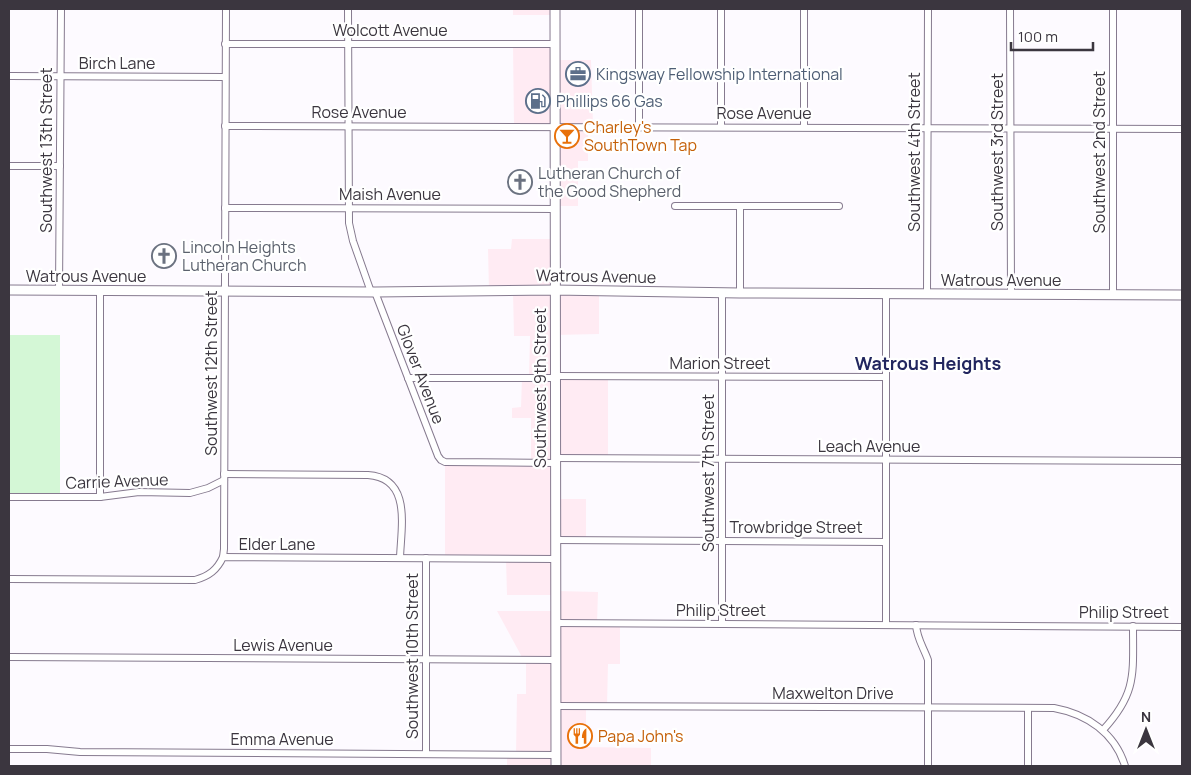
<svg xmlns="http://www.w3.org/2000/svg" width="1191" height="775" viewBox="0 0 1191 775" font-family="Manrope,sans-serif">
<style>
.commercial{fill:#ffebf3}
.green{fill:#d4f7d6}
.lines{fill:none;stroke-linecap:round;stroke-linejoin:round}
.street-casing{stroke:#867a8f;stroke-width:8}
.secondary-casing{stroke:#867a8f;stroke-width:11}
.street{stroke:#fff;stroke-width:6}
.secondary{stroke:#fff;stroke-width:9}
.labels{text-anchor:middle;stroke-width:4.5;stroke-linejoin:round;paint-order:stroke}
.street-label{font-size:16px;fill:#3b363f;stroke:#fff}
.service-label{font-size:16px;fill:#4e5e75;stroke:#fff;text-anchor:start}
.food-label{font-size:16px;fill:#c56008;stroke:#fff;text-anchor:start}
.worship-label{font-size:16px;fill:#5b616d;stroke:#fff;text-anchor:start}
.neighbourhood-label{font-size:18px;font-weight:bold;fill:#22265f;stroke:#fff}
</style>
<rect width="100%" height="100%" fill="#fdfaff"/>
<g class="commercial">
<rect x="513" y="9" width="42" height="6"/>
<path d="M 513,44 L 555,44 L 555,60 L 591,60 L 593,126 L 588,126 L 588,161 L 578,161 L 578,206 L 555,206 L 555,126 L 514,126 Z"/>
<path d="M 512,239 L 555,239 L 554,290 L 599,291 L 599,334 L 554,335 L 554,376 L 608,376 L 608,459 L 555,458 L 555,499 L 586,499 L 586,540 L 556,540 L 556,591 L 598,592 L 597,623 L 620,623 L 620,664 L 608,664 L 607,706 L 586,706 L 586,747 L 651,748 L 651,766 L 507,766 L 507,754 L 516,754 L 517,694 L 526,694 L 526,660 L 523,659 L 497,611 L 556,611 L 556,595 L 507,595 L 506,559 L 445,559 L 445,462 L 531,462 L 531,418 L 512,418 L 512,408 L 521,407 L 522,378 L 529,377 L 530,336 L 514,336 L 513,291 L 489,291 L 488,249 L 511,249 Z"/>
</g>
<rect class="green" x="9" y="335" width="51" height="162"/>
<g class="lines">
<defs>
<g id="street">
<path d="M 348,9 L 349,223 L 353,241 L 371,292"/>
<path d="M 721,9 L 721,126"/>
<path d="M 804,9 L 804,127"/>
<path d="M 1010,9 L 1011,295"/>
<path d="M 225,44 L 555,44"/>
<path d="M 9,76 L 225,77"/>
<path d="M 225,126 L 1182,129"/>
<path d="M 639,126 L 639,9"/>
<path d="M 9,166 L 60,166"/>
<path d="M 675,206 L 839,206"/>
<path d="M 740,206 L 740,293"/>
<path d="M 225,208 L 555,209"/>
<path d="M 59,291 L 61,9"/>
<path d="M 375,292 L 438,456 L 441,460 L 445,462 L 555,463"/>
<path d="M 722,293 L 722,624"/>
<path d="M 927,294 L 928,9"/>
<path d="M 1113,295 L 1113,9"/>
<path d="M 554,376 L 886,377"/>
<path d="M 408,378 L 554,378"/>
<path d="M 555,458 L 1182,461"/>
<path d="M 224,474 L 368,475 C 412,478 401,527 400,558"/>
<path d="M 9,497 L 100,497 L 139,492 L 190,493 L 208,488 L 224,480"/>
<path d="M 100,497 L 100,291"/>
<path d="M 556,540 L 886,542"/>
<path d="M 223,557 L 224,549 L 226,9"/>
<path d="M 9,579 L 195,580 C 209,576 217,570 223,557 L 556,559"/>
<path d="M 556,623 L 1182,627"/>
<path d="M 886,624 L 886,294"/>
<path d="M 916,625 C 917,639 923,646 928,660 L 928,766"/>
<path d="M 9,657 L 556,660"/>
<path d="M 556,706 L 1054,708 C 1087,714 1115,733 1125,766"/>
<path d="M 1028,708 L 1028,766"/>
<path d="M 1103,730 C 1137,693 1133,674 1133,626"/>
<path d="M 9,749 L 47,749 L 80,752 L 556,755"/>
<path d="M 426,754 L 426,558"/>
</g>
<g id="secondary">
<path d="M 555,9 L 556,766"/>
<path d="M 9,290 L 375,292 L 554,290 L 740,293 L 1182,295"/>
</g>
</defs>
<use href="#street" class="street-casing"/>
<use href="#secondary" class="secondary-casing"/>
<use href="#street" class="street"/>
<use href="#secondary" class="secondary"/>
</g>
<defs>
<symbol id="office-ring" viewBox="-11 -11 22 22"><circle r="9.5" fill="#fff" stroke="#5c6f8a" stroke-width="1.5"/><path d="M-6-3h4V-5.5h4V-3h4V5H-6ZM-1-4.5V-3h2v-1.5ZM-6 0V1H6V0Z" fill="#5c6f8a"/></symbol>
<symbol id="fuel-ring" viewBox="-11 -11 22 22"><circle r="9.5" fill="#fff" stroke="#5c6f8a" stroke-width="1.5"/><path d="M-5.5-6h7V0h2V4h1.3V-2.5L3-4.5l.8-.8L6-3V5H2.5V1h-1V6h-7ZM-4.2-4.7v3.2H.2V-4.7Z" fill="#5c6f8a"/></symbol>
<symbol id="bar-ring" viewBox="-11 -11 22 22"><circle r="9.5" fill="#fff" stroke="#e8710a" stroke-width="1.5"/><path d="M-6-5H6L.8 .8V4.5H3.5V6h-7V4.5H-.8V.8Z" fill="#e8710a"/></symbol>
<symbol id="church-ring" viewBox="-11 -11 22 22"><circle r="9.5" fill="#fff" stroke="#6b7280" stroke-width="1.5"/><path d="M-1.2-6h2.4v3.5h3.3v2.4h-3.3V6h-2.4V-.1h-3.3v-2.4h3.3Z" fill="#6b7280"/></symbol>
<symbol id="restaurant-ring" viewBox="-11 -11 22 22"><circle r="9.5" fill="#fff" stroke="#e8710a" stroke-width="1.5"/><path d="M-5-6h1v4h1v-4h1v4h1v-4h1v5L-1.5 .5V6h-2V.5L-5-1ZM5-6V6H3V1.5H1.5Q1.5-4 5-6Z" fill="#e8710a"/></symbol>
</defs>
<g fill-rule="evenodd">
<use href="#office-ring" x="564" y="60" width="28" height="28"/>
<use href="#fuel-ring" x="524" y="87" width="28" height="28"/>
<use href="#bar-ring" x="553" y="122" width="28" height="28"/>
<use href="#church-ring" x="506" y="168" width="28" height="28"/>
<use href="#church-ring" x="150" y="242" width="28" height="28"/>
<use href="#restaurant-ring" x="566" y="722" width="28" height="28"/>
</g>
<g class="labels">
<g class="street-label">
<text x="390" y="36">Wolcott Avenue</text>
<text x="117" y="69">Birch Lane</text>
<text x="359" y="118">Rose Avenue</text>
<text x="764" y="119">Rose Avenue</text>
<text transform="translate(46 150) rotate(-90)" y="6">Southwest 13th Street</text>
<text transform="translate(914 152) rotate(-90)" y="6">Southwest 4th Street</text>
<text transform="translate(997 152) rotate(-90)" y="6">Southwest 3rd Street</text>
<text transform="translate(1099 152) rotate(-90)" y="6">Southwest 2nd Street</text>
<text x="390" y="200">Maish Avenue</text>
<text x="86" y="282">Watrous Avenue</text>
<text transform="translate(596 276) rotate(1)" y="6">Watrous Avenue</text>
<text x="1001" y="286">Watrous Avenue</text>
<text x="720" y="369">Marion Street</text>
<text transform="translate(211 373) rotate(-90)" y="6">Southwest 12th Street</text>
<text transform="translate(421 374) rotate(69)" y="6">Glover Avenue</text>
<text transform="translate(540 388) rotate(-90)" y="6">Southwest 9th Street</text>
<text x="869" y="452">Leach Avenue</text>
<text transform="translate(708 473) rotate(-90)" y="6">Southwest 7th Street</text>
<text transform="translate(117 481) rotate(-2)" y="6">Carrie Avenue</text>
<text x="796" y="533">Trowbridge Street</text>
<text x="277" y="550">Elder Lane</text>
<text x="721" y="616">Philip Street</text>
<text x="1124" y="618">Philip Street</text>
<text x="283" y="651">Lewis Avenue</text>
<text transform="translate(412 656) rotate(-90)" y="6">Southwest 10th Street</text>
<text x="833" y="699">Maxwelton Drive</text>
<text x="282" y="745">Emma Avenue</text>
</g>
<g class="service-label">
<text x="596" y="80">Kingsway Fellowship International</text>
<text x="556" y="107">Phillips 66 Gas</text>
</g>
<g class="food-label">
<text x="584" y="133">Charley's<tspan x="584" dy="18">SouthTown Tap</tspan></text>
<text x="598" y="742">Papa John's</text>
</g>
<g class="worship-label">
<text x="538" y="179">Lutheran Church of<tspan x="538" dy="18">the Good Shepherd</tspan></text>
<text x="182" y="253">Lincoln Heights<tspan x="182" dy="18">Lutheran Church</tspan></text>
</g>
<g class="neighbourhood-label">
<text x="928" y="370">Watrous Heights</text>
</g>
</g>
<rect width="1191" height="775" fill="none" stroke="#3b363f" stroke-width="20"/>
<g transform="translate(1146 730)" stroke="#ffffff" stroke-width="4" paint-order="stroke">
<path d="M0-4L9 19L0 12L-9 19Z" fill="#3b363f"/>
<text y="-8" font-size="14" font-weight="bold" text-anchor="middle" fill="#3b363f">N</text>
</g>
<path d="M1011 42v8h82v-8" fill="none" stroke="#3b363f" stroke-width="2.5"/>
<text x="1018" y="42" font-size="15" fill="#3b363f" stroke="#ffffff" stroke-width="4" paint-order="stroke">100 m</text>
</svg>
